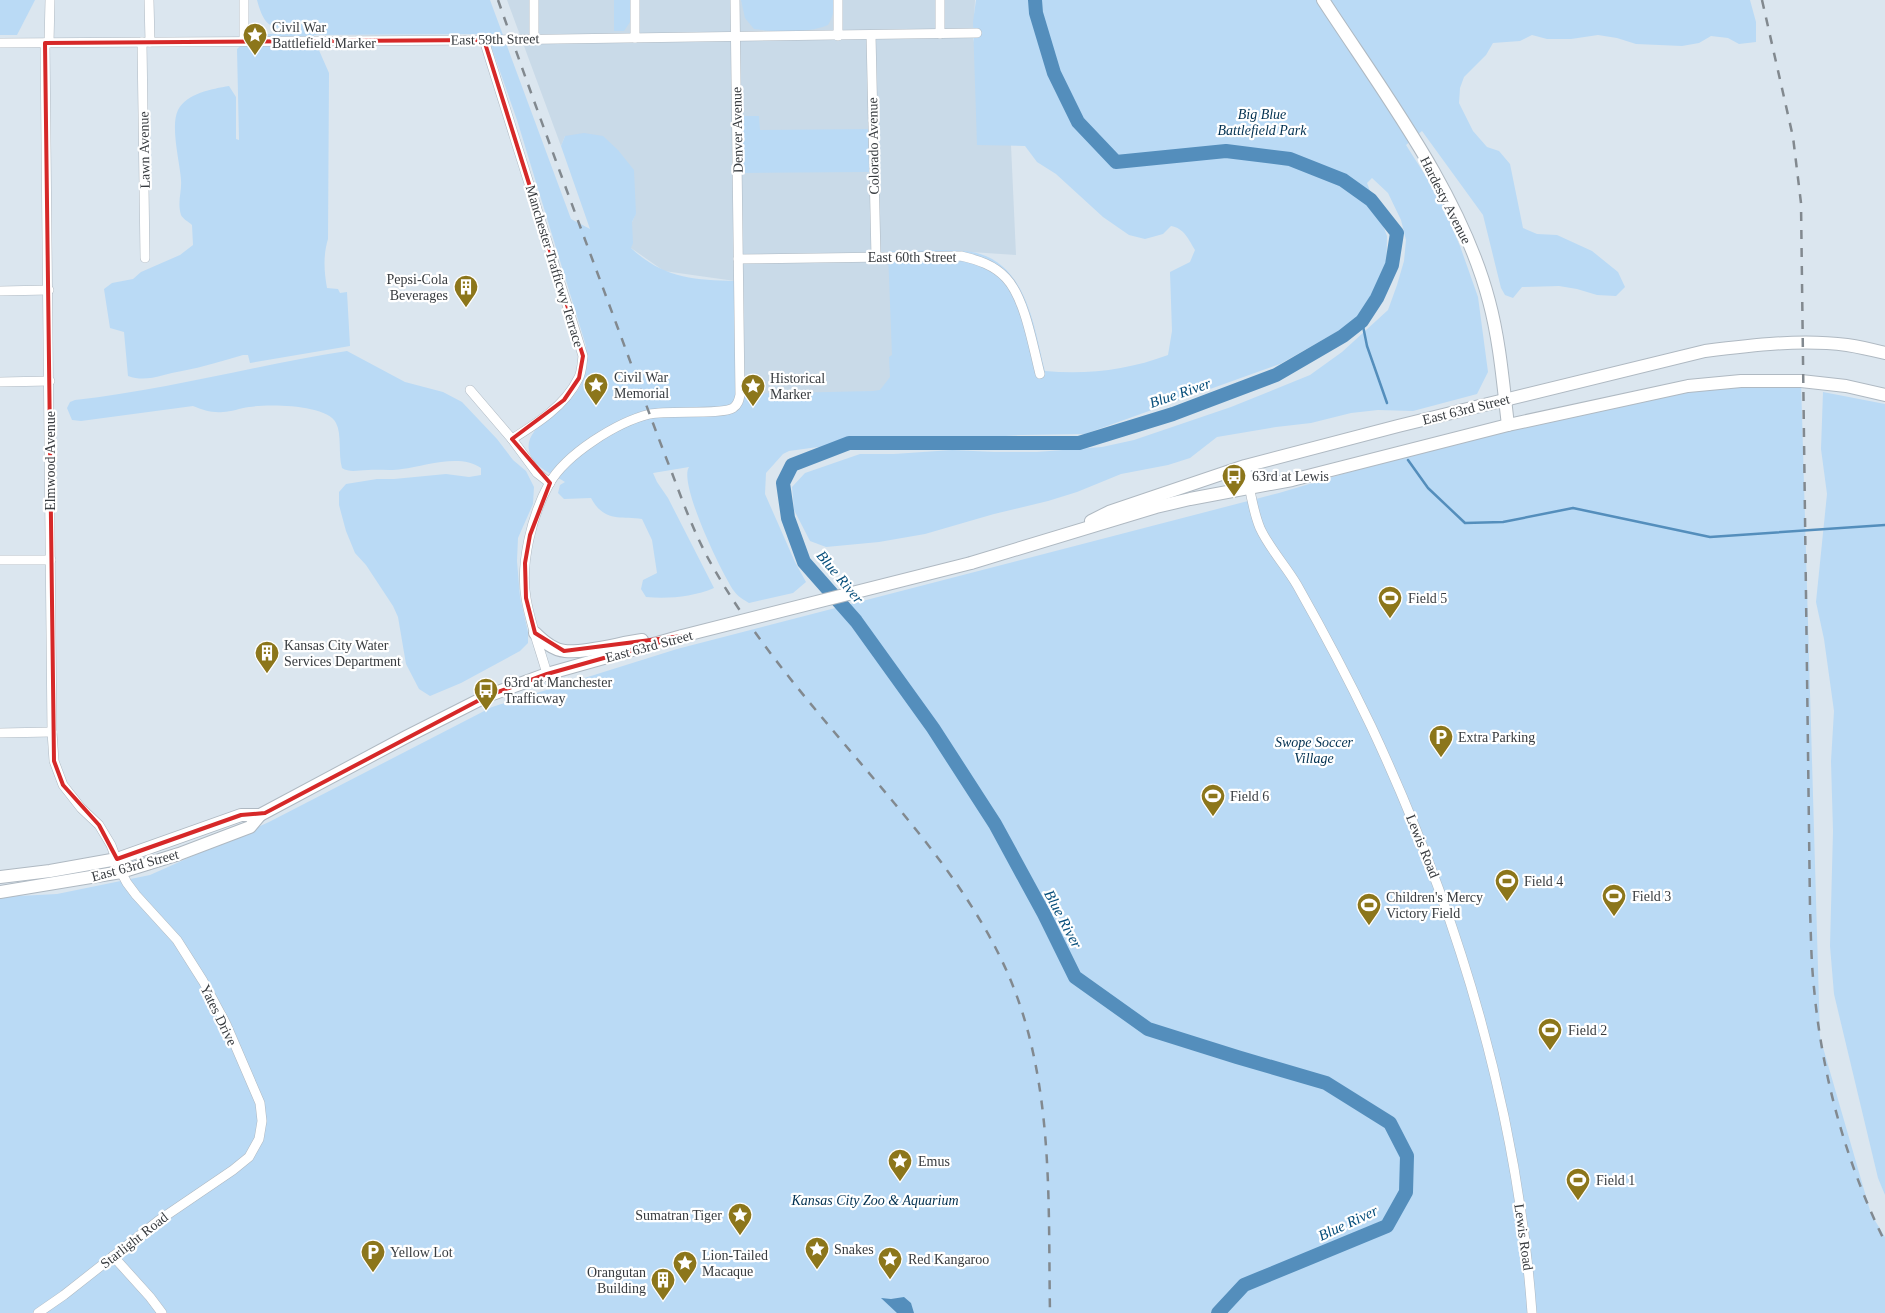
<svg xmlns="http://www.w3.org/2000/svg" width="1885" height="1313" viewBox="0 0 1885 1313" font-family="'Times New Roman',serif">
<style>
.built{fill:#c9dae8}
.green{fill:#badaf5}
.water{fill:#548ebc}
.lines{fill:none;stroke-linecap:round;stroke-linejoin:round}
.stream{stroke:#548ebc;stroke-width:2.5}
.river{stroke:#548ebc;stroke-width:14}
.minor-casing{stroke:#afb9c2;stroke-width:10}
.secondary-casing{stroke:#afb9c2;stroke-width:14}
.minor{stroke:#fff;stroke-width:9}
.secondary{stroke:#fff;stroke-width:12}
.rail{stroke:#82898f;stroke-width:2.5;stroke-dasharray:9 9;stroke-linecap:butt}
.secondary-bridge-casing{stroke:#afb9c2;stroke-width:14;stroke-linecap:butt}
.secondary-bridge{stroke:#fff;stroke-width:12}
.marked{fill:none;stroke:#d62828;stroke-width:4;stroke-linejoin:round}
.labels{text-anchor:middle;stroke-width:4.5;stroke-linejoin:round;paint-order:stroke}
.poi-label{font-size:14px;fill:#373b3f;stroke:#fff;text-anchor:start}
.street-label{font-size:14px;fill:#373b3f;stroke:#fff}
.park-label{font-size:14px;font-style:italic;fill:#013050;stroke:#fff}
.water-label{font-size:15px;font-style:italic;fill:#054d7a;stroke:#fff}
</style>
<rect width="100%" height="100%" fill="#dbe6ef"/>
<path class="built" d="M 507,0 L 975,0 L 973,39 L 1011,145 L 1016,255 L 971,252 L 893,391 L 740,395 L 735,281 L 664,271 L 631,248 L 632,222 L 636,213 L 565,136 L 561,146 Z"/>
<g class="green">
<path d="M 0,0 L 35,0 L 17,35 L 0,35 Z"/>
<path d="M 257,0 L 490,0 L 571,219 L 590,229 L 561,146 L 565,136 L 584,133 L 603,136 L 618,150 L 634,170 L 636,214 L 632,222 L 633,243 L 631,248 C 663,278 693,280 735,281 L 736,394 L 873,391 L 880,390 L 890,377 L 889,357 L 892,355 L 888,251 C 913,251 940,249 965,251 C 1026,257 1033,323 1045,371 C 1087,375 1128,370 1168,355 L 1172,331 L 1170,272 L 1190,262 L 1195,250 C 1189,240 1184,228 1171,226 L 1163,234 L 1145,239 L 1129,235 L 1103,217 L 1056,174 L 1037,162 L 1025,146 L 977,145 L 973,22 L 976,0 L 1750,0 L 1756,22 L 1756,42 L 1739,44 L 1728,38 L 1711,36 L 1699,43 L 1682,46 L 1636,44 L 1617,38 L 1598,35 L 1571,39 L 1547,39 L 1532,35 L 1520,41 L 1493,43 L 1486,55 L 1464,77 L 1460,88 L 1459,103 L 1473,131 L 1487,147 L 1499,151 L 1510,164 L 1523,228 L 1537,234 L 1557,235 L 1592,251 L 1618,272 L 1625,287 L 1616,296 L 1597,295 L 1577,289 L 1559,286 L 1522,287 L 1513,298 L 1505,295 L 1501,288 L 1483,215 L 1422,131 L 1406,145 L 1439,197 L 1460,246 L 1478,297 L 1488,372 L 1477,394 L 1413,411 L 1378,410 L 1351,413 L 1311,423 L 1276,427 L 1217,437 L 1190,458 L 1168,465 L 1121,474 L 1077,492 L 1048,501 L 994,514 L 925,534 L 879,542 L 826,547 L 810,541 L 794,510 L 792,487 L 805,473 L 860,454 L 894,454 L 952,450 L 994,452 L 1037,452 L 1102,447 L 1134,440 L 1231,407 L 1310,375 L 1342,352 L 1388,310 L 1397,285 L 1404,261 L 1406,240 L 1401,220 L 1388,193 L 1372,178 L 1367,183 L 1387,236 L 1386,287 L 1370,313 L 1280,364 L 1085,434 L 1021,435 L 818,447 L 789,451 L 783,454 L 766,473 L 765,494 L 795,562 L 806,582 L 793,593 L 749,603 C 744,600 737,596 734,591 C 722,574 678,483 689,467 L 653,473 L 657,482 L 668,498 L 714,588 C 693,597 668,599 646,597 L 641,589 L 643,580 L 657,573 L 652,540 L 642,519 C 619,516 604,522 591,498 L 564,499 L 558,493 L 560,485 L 565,482 C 556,476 543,471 536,463 C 509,433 563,412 578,390 C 587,376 587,363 586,346 L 517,120 L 491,46 L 485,34 L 314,35 L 314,48 L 318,48 L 329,73 L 328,239 C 323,256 324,271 327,288 L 338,289 L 340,293 L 347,292 L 350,346 L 250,363 L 248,355 L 243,355 C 222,361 203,367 182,371 C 163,374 147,383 128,376 L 124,332 L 110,328 L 104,289 L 112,283 L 133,279 L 141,272 L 180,255 L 193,245 L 192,225 C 189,222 183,219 181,215 C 177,202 182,192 181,180 C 180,163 170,126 178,110 C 187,93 212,89 229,86 L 236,97 L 236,139 L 239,140 L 237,49 L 253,34 L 297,34 L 297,27 C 271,31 264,26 257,0 Z"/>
<path d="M 614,0 L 631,0 L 632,19 L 624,31 L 614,31 Z"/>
<path d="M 741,0 L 835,0 C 834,9 833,17 828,25 C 806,34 777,32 754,29 L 745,18 Z"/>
<path d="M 742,116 L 759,116 L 760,130 L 868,129 L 869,172 L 743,173 Z"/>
<path d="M 347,351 L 405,382 L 443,392 L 462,402 L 497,439 L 513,460 L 526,471 L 534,487 L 533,504 L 518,538 L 517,561 L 520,597 L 528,632 L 528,643 L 520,651 L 461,683 L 430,696 L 419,689 L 406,664 L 398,617 L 393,606 L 366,565 L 355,553 L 346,531 L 339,505 L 339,492 L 346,484 L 377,479 L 394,479 L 446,474 L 469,477 L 481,475 L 481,468 C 460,453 425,466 402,469 C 391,471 379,469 368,470 C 358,470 350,473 342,468 C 338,454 342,434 336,423 C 327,404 267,404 249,407 C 240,408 231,412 223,412 C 212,413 203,410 193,406 L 81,421 L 72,420 L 67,408 L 70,402 L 75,400 C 167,390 256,365 347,351 Z"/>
<path d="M 1801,381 L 1820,1037 L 1871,1214 L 1885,1237 L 1885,1313 L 0,1313 L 0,897 L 57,894 L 150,875 L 269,822 L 492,707 L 677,649 L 1279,493 L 1508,425 L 1688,386 Z"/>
<path d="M 1823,392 L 1885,404 L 1885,1195 L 1878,1178 L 1834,994 L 1830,946 L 1833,831 L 1831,761 L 1834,711 L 1824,639 L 1816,602 L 1827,494 L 1821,449 Z"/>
</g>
<path class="water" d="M 904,1297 L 911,1303 L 914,1313 L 897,1313 L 881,1298 L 891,1299 Z"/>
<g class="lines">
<g class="stream">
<path d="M 1362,321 L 1367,346 L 1387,403"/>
<path d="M 1408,460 L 1428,488 L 1465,523 L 1503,522 L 1573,508 L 1710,537 L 1885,525"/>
</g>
<path class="river" d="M 1035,0 L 1036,13 L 1054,73 L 1078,122 L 1116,162 L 1226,151 L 1290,159 L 1343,180 L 1371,200 L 1397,233 L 1392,265 L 1377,298 L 1362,321 L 1343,336 L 1276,375 L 1173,414 L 1079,443 L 849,443 L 792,465 L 783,483 L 788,518 L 804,562 L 856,621 L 933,728 L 995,824 L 1044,914 L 1075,977 L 1148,1029 L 1237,1057 L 1326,1083 L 1390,1123 L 1407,1156 L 1406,1192 L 1387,1226 L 1244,1285 L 1218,1313"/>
<defs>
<g id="minor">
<path d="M 149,0 L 150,42"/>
<path d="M 244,0 L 244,41"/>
<path d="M 534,0 L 534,38"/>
<path d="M 635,0 L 635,38"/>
<path d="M 838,0 L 838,36"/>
<path d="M 940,0 L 940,34"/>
<path d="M 871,35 L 876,257"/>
<path d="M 484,40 L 583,356 C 582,363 582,373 578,379 C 565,406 536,424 512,439 L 537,473 L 550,483"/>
<path d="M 142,42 L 145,258"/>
<path d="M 0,43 L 484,40 L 977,33"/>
<path d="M 49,43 L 50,0"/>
<path d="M 738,259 L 961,256 C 978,260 994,265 1006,278 C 1025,298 1033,347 1040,374"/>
<path d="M 0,291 L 49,290"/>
<path d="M 0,382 L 50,381"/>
<path d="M 470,390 L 512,439"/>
<path d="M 1245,466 C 1250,487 1252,509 1260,528 C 1269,548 1286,566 1297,585 C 1323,631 1348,678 1371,726 C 1458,912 1517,1107 1532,1313"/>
<path d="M 0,560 L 51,560"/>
<path d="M 547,674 C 540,649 530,623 526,598 C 520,563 532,515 549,484 C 566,454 617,422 650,414 C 669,410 722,415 733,408 C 738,405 739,400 740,395 L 735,0"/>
<path d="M 0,733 L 52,732"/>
<path d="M 113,1256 L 150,1297 L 162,1313"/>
<path d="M 38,1313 L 64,1295 L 158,1221 L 233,1170 L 249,1157 L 259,1139 L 262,1121 L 260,1103 L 226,1024 L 203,981 L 177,940 L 136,895 L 127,883 L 121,872 L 111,845 L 99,825 L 81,808 L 63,785 L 54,761 L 52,732 L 45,43"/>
</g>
<g id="secondary">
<path d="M 1323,0 C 1383,92 1461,194 1489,301 C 1500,342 1503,384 1508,425"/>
<path d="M 1091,521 L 1109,512 L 1245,466 L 1398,426 L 1705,351 C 1752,345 1801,339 1847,345 C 1860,347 1873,350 1885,353"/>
<path d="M 971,563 L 1156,507 L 1190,499 L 1292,480 L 1508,425 L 1688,386 L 1741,381 L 1801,381 L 1846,386 L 1885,395"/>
<path d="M 535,633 C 543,641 553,650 565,651 C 587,653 619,643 642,640"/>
<path d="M 0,877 L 50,871 L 117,859 L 241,815 L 260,815 L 406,737 L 487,696 L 547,674 L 682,636"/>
<path d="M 0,892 L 121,872 L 179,854 L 250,827 L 260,815"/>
</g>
</defs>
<use href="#minor" class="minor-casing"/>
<use href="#secondary" class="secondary-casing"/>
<use href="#minor" class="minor"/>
<use href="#secondary" class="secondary"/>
<g class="rail">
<path d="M 498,0 C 539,117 583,234 626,350 C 641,391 656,432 672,473 C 684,505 696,538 713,567 C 761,652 833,729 895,804 C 940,858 984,916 1011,981 C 1054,1086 1048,1202 1050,1313"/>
<path d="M 1762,0 L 1793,137 L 1801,203 L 1810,908 C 1811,934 1811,961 1814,988 C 1822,1076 1846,1163 1885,1242"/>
</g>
<defs>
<path id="secondary-bridge" d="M 682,636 L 971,563"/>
</defs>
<use href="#secondary-bridge" class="secondary-bridge-casing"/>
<use href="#secondary-bridge" class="secondary-bridge"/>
</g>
<path class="marked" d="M 484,40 L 583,356 L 579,378 L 564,400 L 512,439 L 550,483 L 530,535 L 525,563 L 526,598 L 535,633 L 564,651 L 682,636 L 547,674 L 487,696 L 265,813 L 241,815 L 117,859 L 99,825 L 63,785 L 54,761 L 45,43 Z"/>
<defs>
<symbol id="sight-pin" viewBox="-11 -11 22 30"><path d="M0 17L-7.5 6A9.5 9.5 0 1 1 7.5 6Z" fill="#8c761b" stroke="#fff"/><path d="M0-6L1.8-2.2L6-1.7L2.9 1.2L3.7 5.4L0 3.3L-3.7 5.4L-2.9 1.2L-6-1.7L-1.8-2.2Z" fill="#fff"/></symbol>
<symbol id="building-pin" viewBox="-11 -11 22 30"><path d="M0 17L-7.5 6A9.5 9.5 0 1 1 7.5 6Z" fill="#8c761b" stroke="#fff"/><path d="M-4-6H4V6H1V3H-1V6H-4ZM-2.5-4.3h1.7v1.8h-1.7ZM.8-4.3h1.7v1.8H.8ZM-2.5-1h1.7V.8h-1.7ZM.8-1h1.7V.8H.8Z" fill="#fff"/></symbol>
<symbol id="bus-pin" viewBox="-11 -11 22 30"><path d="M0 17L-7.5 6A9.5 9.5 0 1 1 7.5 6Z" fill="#8c761b" stroke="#fff"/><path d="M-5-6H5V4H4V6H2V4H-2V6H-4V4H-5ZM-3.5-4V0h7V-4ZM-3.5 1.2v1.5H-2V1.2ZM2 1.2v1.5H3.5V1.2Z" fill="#fff"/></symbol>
<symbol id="stadium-pin" viewBox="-11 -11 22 30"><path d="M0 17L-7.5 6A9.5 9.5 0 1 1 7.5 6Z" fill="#8c761b" stroke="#fff"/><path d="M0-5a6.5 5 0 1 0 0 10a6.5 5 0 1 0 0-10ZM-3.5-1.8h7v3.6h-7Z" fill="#fff"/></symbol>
<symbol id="parking-pin" viewBox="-11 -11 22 30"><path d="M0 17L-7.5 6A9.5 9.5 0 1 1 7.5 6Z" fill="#8c761b" stroke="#fff"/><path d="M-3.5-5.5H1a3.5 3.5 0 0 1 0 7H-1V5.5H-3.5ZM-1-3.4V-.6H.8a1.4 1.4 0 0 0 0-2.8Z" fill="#fff"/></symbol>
</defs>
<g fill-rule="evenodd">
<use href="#sight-pin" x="241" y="21" width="28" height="38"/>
<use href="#building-pin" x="452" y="273" width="28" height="38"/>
<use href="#sight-pin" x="582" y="371" width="28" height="38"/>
<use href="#sight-pin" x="739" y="372" width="28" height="38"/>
<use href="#bus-pin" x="1220" y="462" width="28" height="38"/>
<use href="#stadium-pin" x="1376" y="584" width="28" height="38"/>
<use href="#building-pin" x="253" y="639" width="28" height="38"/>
<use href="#bus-pin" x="472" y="676" width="28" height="38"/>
<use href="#parking-pin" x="1427" y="723" width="28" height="38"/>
<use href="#stadium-pin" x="1199" y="782" width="28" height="38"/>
<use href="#stadium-pin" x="1493" y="867" width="28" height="38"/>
<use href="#stadium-pin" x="1600" y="882" width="28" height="38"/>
<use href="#stadium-pin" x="1355" y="891" width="28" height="38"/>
<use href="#stadium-pin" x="1536" y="1016" width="28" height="38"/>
<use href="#sight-pin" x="886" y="1147" width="28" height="38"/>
<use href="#stadium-pin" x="1564" y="1166" width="28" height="38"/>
<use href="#sight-pin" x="726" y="1201" width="28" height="38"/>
<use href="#sight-pin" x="803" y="1235" width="28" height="38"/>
<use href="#parking-pin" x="359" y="1238" width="28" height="38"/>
<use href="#sight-pin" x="876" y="1245" width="28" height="38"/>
<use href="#sight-pin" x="671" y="1249" width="28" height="38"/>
<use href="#building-pin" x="649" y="1266" width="28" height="38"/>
</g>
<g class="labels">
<g class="poi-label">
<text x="272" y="32">Civil War<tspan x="272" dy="16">Battlefield Marker</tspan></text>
<text x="448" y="284" text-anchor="end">Pepsi-Cola<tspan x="448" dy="16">Beverages</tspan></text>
<text x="614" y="382">Civil War<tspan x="614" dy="16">Memorial</tspan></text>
<text x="770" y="383">Historical<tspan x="770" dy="16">Marker</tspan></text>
<text x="1252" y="481">63rd at Lewis</text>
<text x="1408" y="603">Field 5</text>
<text x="284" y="650">Kansas City Water<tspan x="284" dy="16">Services Department</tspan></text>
<text x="504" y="687">63rd at Manchester<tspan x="504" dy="16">Trafficway</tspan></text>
<text x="1458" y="742">Extra Parking</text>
<text x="1230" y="801">Field 6</text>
<text x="1524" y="886">Field 4</text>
<text x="1632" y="901">Field 3</text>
<text x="1386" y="902">Children's Mercy<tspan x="1386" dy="16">Victory Field</tspan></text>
<text x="1568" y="1035">Field 2</text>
<text x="918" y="1166">Emus</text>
<text x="1596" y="1185">Field 1</text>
<text x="722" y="1220" text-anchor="end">Sumatran Tiger</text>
<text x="834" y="1254">Snakes</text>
<text x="390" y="1257">Yellow Lot</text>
<text x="702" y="1260">Lion-Tailed<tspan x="702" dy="16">Macaque</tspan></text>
<text x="908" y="1264">Red Kangaroo</text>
<text x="646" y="1277" text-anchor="end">Orangutan<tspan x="646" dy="16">Building</tspan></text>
</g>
<g class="street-label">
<text transform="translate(495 39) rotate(-1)" y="5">East 59th Street</text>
<text transform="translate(737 130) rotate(-91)" y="5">Denver Avenue</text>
<text transform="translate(873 146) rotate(-91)" y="5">Colorado Avenue</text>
<text transform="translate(144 150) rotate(-91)" y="5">Lawn Avenue</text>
<text transform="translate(1446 200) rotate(63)" y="5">Hardesty Avenue</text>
<text x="912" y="262">East 60th Street</text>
<text transform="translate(555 266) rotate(73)" y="5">Manchester Trafficwy Terrace</text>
<text transform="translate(1466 409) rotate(-14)" y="5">East 63rd Street</text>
<text transform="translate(50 461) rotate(-90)" y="5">Elmwood Avenue</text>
<text transform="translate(649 646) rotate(-15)" y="5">East 63rd Street</text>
<text transform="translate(1423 846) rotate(68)" y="5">Lewis Road</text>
<text transform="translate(135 865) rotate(-15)" y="5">East 63rd Street</text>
<text transform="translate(219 1015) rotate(64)" y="5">Yates Drive</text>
<text transform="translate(1524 1237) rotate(82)" y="5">Lewis Road</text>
<text transform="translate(134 1240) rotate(-38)" y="5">Starlight Road</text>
</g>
<g class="park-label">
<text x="1262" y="119">Big Blue<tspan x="1262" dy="16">Battlefield Park</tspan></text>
<text x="1314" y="747">Swope Soccer<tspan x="1314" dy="16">Village</tspan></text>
<text x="875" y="1205">Kansas City Zoo &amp; Aquarium</text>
</g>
<g class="water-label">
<text transform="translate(1180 393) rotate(-19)" y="5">Blue River</text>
<text transform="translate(840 577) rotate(50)" y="5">Blue River</text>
<text transform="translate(1063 919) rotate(62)" y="5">Blue River</text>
<text transform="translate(1348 1223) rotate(-25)" y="5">Blue River</text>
</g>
</g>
</svg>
